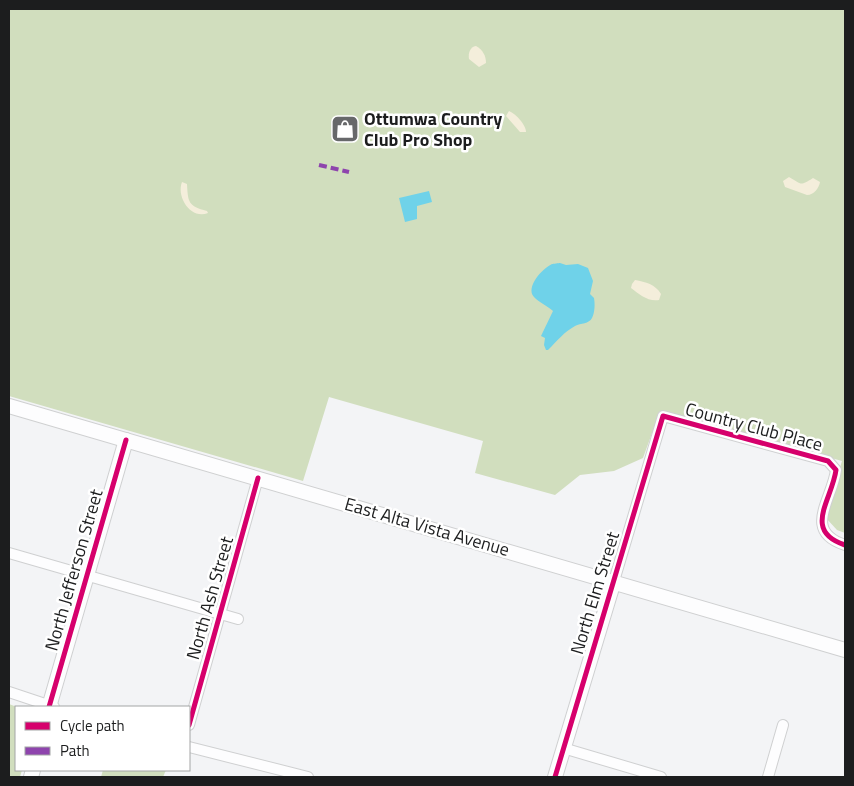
<svg xmlns="http://www.w3.org/2000/svg" width="854" height="786" viewBox="0 0 854 786" font-family="'Titillium Web',sans-serif">
<style>
.green{fill:#d1debe}
.sand{fill:#f4eedb}
.water{fill:#6fd2e9}
.lines{fill:none;stroke-linecap:round;stroke-linejoin:round}
.street-casing{stroke:#cfd0d1;stroke-width:12}
.secondary-casing{stroke:#cfd0d1;stroke-width:16}
.street{stroke:#fdfdfe;stroke-width:10}
.secondary{stroke:#fdfdfe;stroke-width:14}
.quiet{stroke:#8e44ad;stroke-width:4;stroke-dasharray:8 4;stroke-linecap:butt}
.cycleway-casing{stroke:#fff;stroke-width:8}
.cycleway{stroke:#d6006c;stroke-width:5}
.labels{text-anchor:middle;stroke-width:5;stroke-linejoin:round;paint-order:stroke}
.poi-label{font-size:18px;font-weight:bold;fill:#1c1d1e;stroke:#fff;text-anchor:start}
.street-label{font-size:18px;fill:#1c1d1e;stroke:#fff}
</style>
<rect width="100%" height="100%" fill="#f3f4f6"/>
<g class="green">
<path d="M 9,9 L 845,9 L 845,533 L 837,530 L 826,518 L 829,502 L 842,461 L 660,411 L 643,458 L 614,471 L 580,475 L 555,495 L 475,473 L 483,441 L 329,397 L 303,481 L 9,396 Z"/>
<path d="M 9,704 L 17,707 L 16,770 L 22,770 L 20,777 L 9,777 Z"/>
<path d="M 103,770 L 166,770 L 163,777 L 101,777 Z"/>
</g>
<g class="sand">
<path d="M 476,46 C 483,50 486,56 486,63 L 479,67 L 469,59 C 468,53 470,47 476,46 Z"/>
<path d="M 509,111 C 516,114 526,125 526,132 L 520,132 L 506,116 Z"/>
<path d="M 789,177 C 802,184 799,187 813,178 L 820,182 C 819,188 814,195 807,195 L 785,187 L 783,181 Z"/>
<path d="M 182,182 L 187,184 C 188,202 188,206 207,211 L 208,213 C 191,220 176,197 182,182 Z"/>
<path d="M 635,280 C 646,282 655,284 661,294 L 659,300 C 648,302 639,294 631,288 L 632,284 Z"/>
</g>
<g class="water">
<path d="M 429,191 L 432,202 L 417,206 L 417,219 L 405,222 L 399,198 Z"/>
<path d="M 560,263 L 566,265 L 578,264 L 588,268 L 593,281 L 590,294 L 594,298 C 595,304 595,312 592,318 C 589,324 581,323 575,326 C 564,332 557,341 548,350 L 546,350 L 544,345 L 545,338 L 541,336 L 553,311 C 548,306 538,302 534,297 C 525,287 543,268 552,264 C 553,264 559,263 560,263 Z"/>
</g>
<g class="lines">
<defs>
<g id="street">
<path d="M 9,553 L 238,619"/>
<path d="M 614,581 L 663,416 L 828,461 L 836,470 C 832,500 802,531 845,545"/>
<path d="M 9,692 L 54,707"/>
<path d="M 189,725 L 258,478"/>
<path d="M 189,747 L 308,777"/>
<path d="M 563,748 L 661,777"/>
<path d="M 768,777 L 783,725"/>
</g>
<g id="secondary">
<path d="M 9,406 L 845,650"/>
<path d="M 49,707 L 126,440"/>
<path d="M 31,777 L 33,770"/>
<path d="M 555,777 L 614,581"/>
</g>
</defs>
<use href="#street" class="street-casing"/>
<use href="#secondary" class="secondary-casing"/>
<use href="#street" class="street"/>
<use href="#secondary" class="secondary"/>
<path class="quiet" d="M 319,165 L 349,172"/>
<defs>
<g id="cycleway">
<path d="M 49,707 L 126,440"/>
<path d="M 189,725 L 258,478"/>
<path d="M 555,777 L 663,416 L 828,461 L 836,470 C 832,500 802,531 845,545"/>
</g>
</defs>
<use href="#cycleway" class="cycleway-casing"/>
<use href="#cycleway" class="cycleway"/>
</g>
<defs>
<symbol id="shop-square" viewBox="-11 -11 22 22"><rect x="-9" y="-9" width="18" height="18" rx="4" fill="#67686a" stroke="#fff"/><path d="M-5-2.5h2.3a2.7 3.5 0 0 1 5.4 0H5L5.5 6h-11ZM-1.5-2.5h3a1.5 2.3 0 0 0-3 0Z" fill="#fff"/></symbol>
</defs>
<g fill-rule="evenodd">
<use href="#shop-square" x="329" y="113" width="32" height="32"/>
</g>
<g class="labels">
<g class="poi-label">
<text x="364" y="125">Ottumwa Country<tspan x="364" dy="21">Club Pro Shop</tspan></text>
</g>
<g class="street-label">
<text transform="translate(754 427) rotate(15)" y="6">Country Club Place</text>
<text transform="translate(427 527) rotate(16)" y="6">East Alta Vista Avenue</text>
<text transform="translate(74 570) rotate(-74)" y="6">North Jefferson Street</text>
<text transform="translate(595 593) rotate(-73)" y="6">North Elm Street</text>
<text transform="translate(210 598) rotate(-74)" y="6">North Ash Street</text>
</g>
</g>
<rect width="854" height="786" fill="none" stroke="#1c1d1e" stroke-width="20"/>
<rect x="15" y="706" width="175" height="65" fill="#ffffff" stroke="#a4a5a5"/>
<rect x="25" y="722" width="25" height="8" fill="#d6006c" stroke="#a4a5a5"/>
<text x="60" y="731" font-size="15" fill="#1c1d1e">Cycle path</text>
<rect x="25" y="747" width="25" height="8" fill="#8e44ad" stroke="#a4a5a5"/>
<text x="60" y="756" font-size="15" fill="#1c1d1e">Path</text>
</svg>
